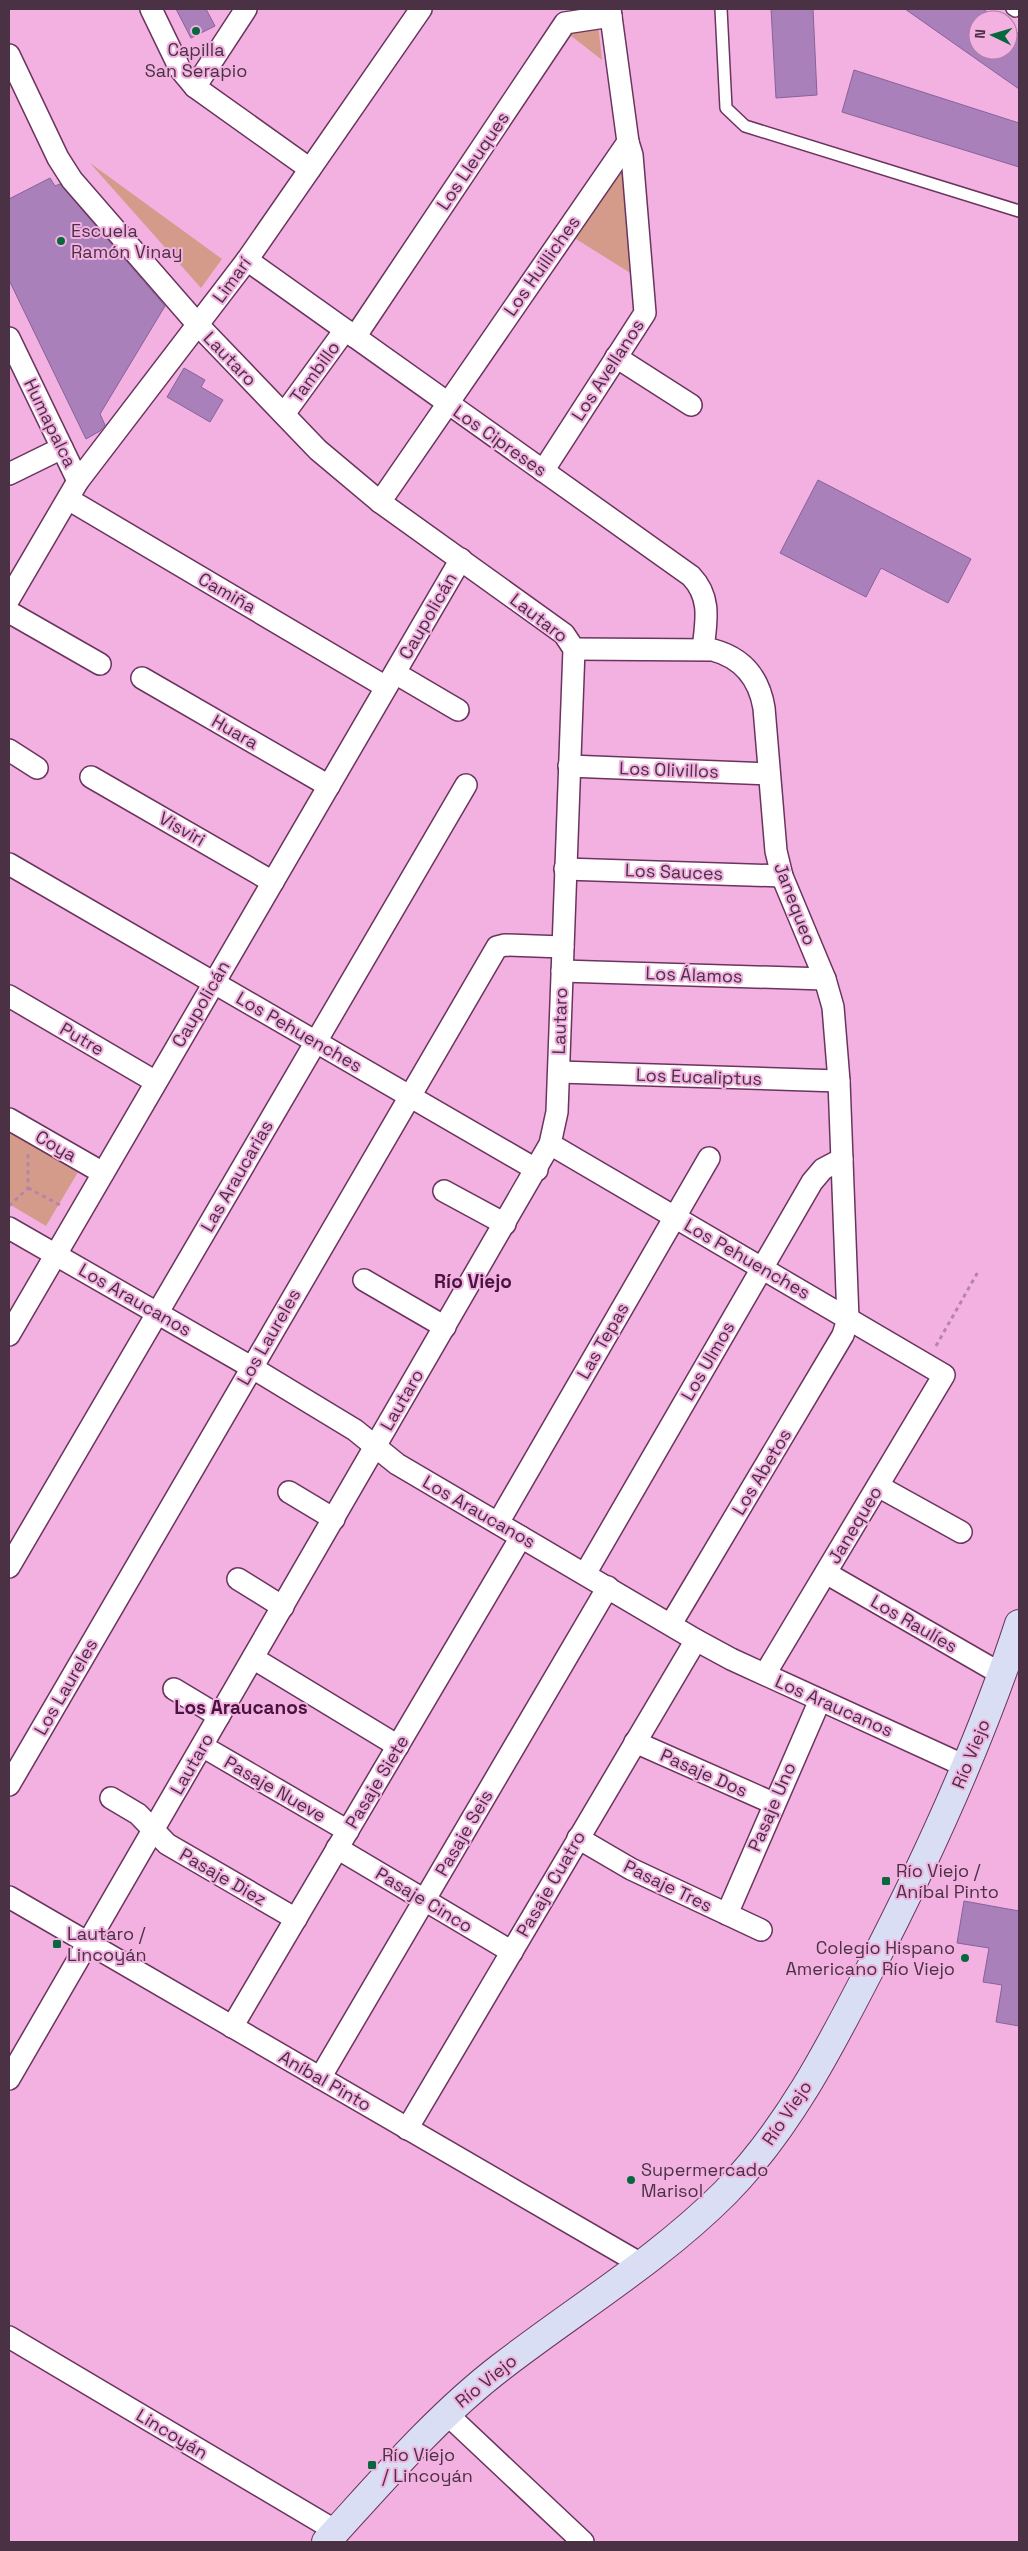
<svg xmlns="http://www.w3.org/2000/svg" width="1028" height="2551" viewBox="0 0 1028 2551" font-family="'Space Grotesk',sans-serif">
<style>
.green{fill:#d49b8b}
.building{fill:#a980ba;stroke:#896199}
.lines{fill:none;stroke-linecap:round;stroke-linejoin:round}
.lane-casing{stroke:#6a345e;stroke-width:14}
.street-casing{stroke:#6a345e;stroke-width:24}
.secondary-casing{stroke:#6a345e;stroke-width:30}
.path{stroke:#b683a9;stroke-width:3;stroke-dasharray:4 4;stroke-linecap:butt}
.lane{stroke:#fff;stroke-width:11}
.street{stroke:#fff;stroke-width:21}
.secondary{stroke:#dadef4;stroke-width:28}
.poi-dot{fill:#06683c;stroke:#f2b1e1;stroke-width:2}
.labels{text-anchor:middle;stroke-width:4;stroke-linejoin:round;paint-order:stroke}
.poi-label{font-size:18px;fill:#4b3144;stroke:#f2b1e1;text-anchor:start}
.street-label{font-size:18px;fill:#4b3144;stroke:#f2b1e1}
.neighbourhood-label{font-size:19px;font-weight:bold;fill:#48143e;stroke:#f2b1e1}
</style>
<rect width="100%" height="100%" fill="#f2b1e1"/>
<g class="green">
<path d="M 598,24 L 602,60 L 570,35 L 575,28 Z"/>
<path d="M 626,162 L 632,274 L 576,239 Z"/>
<path d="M 90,163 L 222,259 L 201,288 Z"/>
<path d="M 9,1124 L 81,1167 L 46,1226 L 9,1204 Z"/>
</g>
<g class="building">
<path d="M 176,9 L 206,9 L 215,26 L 191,38 Z"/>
<path d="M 771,9 L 813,9 L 817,95 L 776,98 Z"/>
<path d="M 905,9 L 983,9 L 999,20 L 978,20 L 978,50 L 1008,50 L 1008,27 L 1019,34 L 1019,89 Z"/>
<path d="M 854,70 L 1019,123 L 1019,167 L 842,112 Z"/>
<path d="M 50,178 L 55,186 L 60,184 L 165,306 L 100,414 L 105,425 L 100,431 L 86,439 L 9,280 L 9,199 Z"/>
<path d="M 184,368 L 205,380 L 201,387 L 223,400 L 210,422 L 167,397 Z"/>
<path d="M 818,480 L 971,559 L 948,603 L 881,568 L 866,597 L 780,553 Z"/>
<path d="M 964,1901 L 1019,1911 L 1019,2026 L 996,2022 L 1002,1985 L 983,1982 L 989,1948 L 957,1943 Z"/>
</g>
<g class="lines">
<defs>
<g id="lane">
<path d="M 721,9 L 726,108 L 745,126 L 1019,211"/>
<path d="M 1012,9 L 1015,11"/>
</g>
<g id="street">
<path d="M 151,9 L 180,69 L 195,87 L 310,169"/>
<path d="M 9,55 L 58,158 L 72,180 L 199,326 L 318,450 L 380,502 L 564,634 L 574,649 L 557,1112 L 550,1144 L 9,2079"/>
<path d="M 195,87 L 246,9"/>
<path d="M 247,260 L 691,576 C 712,598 706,622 703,649"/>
<path d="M 355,337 L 565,23 L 611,16"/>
<path d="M 9,338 L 78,481"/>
<path d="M 616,357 L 691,405"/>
<path d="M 284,414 L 345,330"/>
<path d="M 543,471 L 645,313 L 632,155 L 628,142"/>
<path d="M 9,474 L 62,448"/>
<path d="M 68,499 L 386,687"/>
<path d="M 380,502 L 628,142 L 610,9"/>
<path d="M 9,599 L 78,481 L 247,260 L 421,9"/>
<path d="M 9,612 L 100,664"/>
<path d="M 574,649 L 713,650 C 743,658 759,678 764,708 L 776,851 L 782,876 L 825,979 L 833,1007 L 839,1081 L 848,1319 L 843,1335 L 671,1624"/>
<path d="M 395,673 L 458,710"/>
<path d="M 142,678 L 329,786"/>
<path d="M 9,750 L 37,768"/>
<path d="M 569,766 L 769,774"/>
<path d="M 91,777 L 273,882"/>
<path d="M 9,864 L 537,1170"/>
<path d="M 565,869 L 782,876"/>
<path d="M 562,971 L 825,979"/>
<path d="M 9,996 L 156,1082"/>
<path d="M 559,1072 L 839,1081"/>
<path d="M 9,1119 L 103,1173"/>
<path d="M 550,1144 L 944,1375 L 765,1674"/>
<path d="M 444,1191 L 505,1224"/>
<path d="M 9,1228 L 251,1367 L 355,1430 L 397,1464 L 696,1640 L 731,1659 L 965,1766"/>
<path d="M 364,1280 L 445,1327"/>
<path d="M 9,1335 L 461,559"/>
<path d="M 878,1486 L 961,1532"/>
<path d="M 289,1492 L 334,1519"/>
<path d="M 498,1523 L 709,1158"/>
<path d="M 9,1567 L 466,785"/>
<path d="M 826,1573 L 1003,1675"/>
<path d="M 585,1574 L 812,1182 L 823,1169 L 842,1159"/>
<path d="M 238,1579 L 283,1607"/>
<path d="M 253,1658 L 398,1746"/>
<path d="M 174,1689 L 219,1716"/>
<path d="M 635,1742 L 773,1803"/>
<path d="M 202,1746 L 348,1831"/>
<path d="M 9,1785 L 497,947 L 505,945 L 563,947"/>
<path d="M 111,1798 L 138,1814 L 167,1844 L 296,1919"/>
<path d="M 578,1838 L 631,1869 L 761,1930"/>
<path d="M 337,1848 L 512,1952"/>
<path d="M 9,1897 L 641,2264"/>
<path d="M 727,1914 L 820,1700"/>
<path d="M 232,2027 L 521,1537"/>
<path d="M 320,2078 L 608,1587"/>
<path d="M 407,2129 L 696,1640"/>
<path d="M 9,2337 L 336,2531"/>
<path d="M 447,2414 L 583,2542"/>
</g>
<path id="secondary" d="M 326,2542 C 381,2482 436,2417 501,2367 C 576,2309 658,2260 725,2193 C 787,2130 829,2049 869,1971 C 927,1859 980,1744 1019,1624"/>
</defs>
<use href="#lane" class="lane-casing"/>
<use href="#street" class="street-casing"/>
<use href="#secondary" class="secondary-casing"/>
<g class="path">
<path d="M 28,1188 L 60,1205"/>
<path d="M 9,1206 L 28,1188 L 28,1153"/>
<path d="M 936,1346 L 979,1270"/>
</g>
<use href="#lane" class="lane"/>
<use href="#street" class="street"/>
<use href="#secondary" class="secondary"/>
</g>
<g class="poi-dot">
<circle cx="196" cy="31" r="5"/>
<circle cx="61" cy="241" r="5"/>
<rect x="881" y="1876" width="10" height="10" rx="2.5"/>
<rect x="52" y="1939" width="10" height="10" rx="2.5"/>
<circle cx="965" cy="1958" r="5"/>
<circle cx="631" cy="2180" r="5"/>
<rect x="367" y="2460" width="10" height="10" rx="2.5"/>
</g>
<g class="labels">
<g class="poi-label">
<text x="196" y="56" text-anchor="middle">Capilla<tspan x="196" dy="21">San Serapio</tspan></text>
<text x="71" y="237">Escuela<tspan x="71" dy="21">Ramón Vinay</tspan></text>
<text x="896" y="1877">Río Viejo /<tspan x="896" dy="21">Aníbal Pinto</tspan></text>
<text x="67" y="1940">Lautaro /<tspan x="67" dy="21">Lincoyán</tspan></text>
<text x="955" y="1954" text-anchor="end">Colegio Hispano<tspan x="955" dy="21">Americano Río Viejo</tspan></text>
<text x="641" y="2176">Supermercado<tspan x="641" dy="21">Marisol</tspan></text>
<text x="382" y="2461">Río Viejo<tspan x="382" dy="21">/ Lincoyán</tspan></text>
</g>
<g class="street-label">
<text transform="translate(473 161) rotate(-56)" y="6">Los Lleuques</text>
<text transform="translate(542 266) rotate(-55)" y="6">Los Huilliches</text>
<text transform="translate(232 280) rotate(-54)" y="6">Limarí</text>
<text transform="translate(230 359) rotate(46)" y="6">Lautaro</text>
<text transform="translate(608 370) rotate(-57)" y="6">Los Avellanos</text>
<text transform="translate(315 372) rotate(-54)" y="6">Tambillo</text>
<text transform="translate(50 423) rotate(64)" y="6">Humapalca</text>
<text transform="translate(500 441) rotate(35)" y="6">Los Cipreses</text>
<text transform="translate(227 593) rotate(30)" y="6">Camiña</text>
<text transform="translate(428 616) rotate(-60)" y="6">Caupolicán</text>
<text transform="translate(539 618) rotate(38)" y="6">Lautaro</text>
<text transform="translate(235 732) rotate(30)" y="6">Huara</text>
<text transform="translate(669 770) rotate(2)" y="6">Los Olivillos</text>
<text transform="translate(182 829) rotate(30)" y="6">Visviri</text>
<text transform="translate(674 872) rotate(2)" y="6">Los Sauces</text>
<text transform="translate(795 904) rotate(69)" y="6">Janequeo</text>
<text transform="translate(694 975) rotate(2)" y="6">Los Álamos</text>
<text transform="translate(201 1004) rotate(-60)" y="6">Caupolicán</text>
<text transform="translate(560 1021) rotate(-88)" y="6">Lautaro</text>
<text transform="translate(299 1032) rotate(30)" y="6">Los Pehuenches</text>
<text transform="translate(82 1039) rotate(30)" y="6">Putre</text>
<text transform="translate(699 1077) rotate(2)" y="6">Los Eucaliptus</text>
<text transform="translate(56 1146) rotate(30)" y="6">Coya</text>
<text transform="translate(237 1176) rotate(-60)" y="6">Las Araucarias</text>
<text transform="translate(747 1259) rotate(30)" y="6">Los Pehuenches</text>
<text transform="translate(135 1300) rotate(30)" y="6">Los Araucanos</text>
<text transform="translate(269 1337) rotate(-60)" y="6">Los Laureles</text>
<text transform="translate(603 1341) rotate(-60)" y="6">Las Tepas</text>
<text transform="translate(708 1361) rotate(-60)" y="6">Los Ulmos</text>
<text transform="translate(402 1400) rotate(-60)" y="6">Lautaro</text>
<text transform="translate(762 1472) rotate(-59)" y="6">Los Abetos</text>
<text transform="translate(479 1512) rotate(30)" y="6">Los Araucanos</text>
<text transform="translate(855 1525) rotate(-59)" y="6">Janequeo</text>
<text transform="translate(914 1624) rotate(30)" y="6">Los Raulíes</text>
<text transform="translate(66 1687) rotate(-60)" y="6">Los Laureles</text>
<text transform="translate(834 1706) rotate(24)" y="6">Los Araucanos</text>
<text transform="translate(971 1754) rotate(-68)" y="6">Río Viejo</text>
<text transform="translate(192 1764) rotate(-60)" y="6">Lautaro</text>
<text transform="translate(704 1773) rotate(24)" y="6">Pasaje Dos</text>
<text transform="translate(377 1782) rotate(-59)" y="6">Pasaje Siete</text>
<text transform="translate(275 1789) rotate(30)" y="6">Pasaje Nueve</text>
<text transform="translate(772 1807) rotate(-67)" y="6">Pasaje Uno</text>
<text transform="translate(464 1833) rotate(-60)" y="6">Pasaje Seis</text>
<text transform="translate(223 1877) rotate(30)" y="6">Pasaje Diez</text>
<text transform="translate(551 1884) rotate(-60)" y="6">Pasaje Cuatro</text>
<text transform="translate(668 1886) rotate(26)" y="6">Pasaje Tres</text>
<text transform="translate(424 1900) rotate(31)" y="6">Pasaje Cinco</text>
<text transform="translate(325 2081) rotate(30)" y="6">Aníbal Pinto</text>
<text transform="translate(787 2113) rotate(-56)" y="6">Río Viejo</text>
<text transform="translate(486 2381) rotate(-39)" y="6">Río Viejo</text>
<text transform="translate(172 2434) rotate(31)" y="6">Lincoyán</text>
</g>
<g class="neighbourhood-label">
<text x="473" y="1288">Río Viejo</text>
<text x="241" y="1714">Los Araucanos</text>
</g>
</g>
<rect width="1028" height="2551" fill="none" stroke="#4b3144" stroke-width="20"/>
<g transform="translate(993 35) rotate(275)"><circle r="24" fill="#f2b1e1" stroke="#af7ea2"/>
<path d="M0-4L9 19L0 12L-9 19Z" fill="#06683c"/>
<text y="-8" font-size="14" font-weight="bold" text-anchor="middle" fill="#4b3144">N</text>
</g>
</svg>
